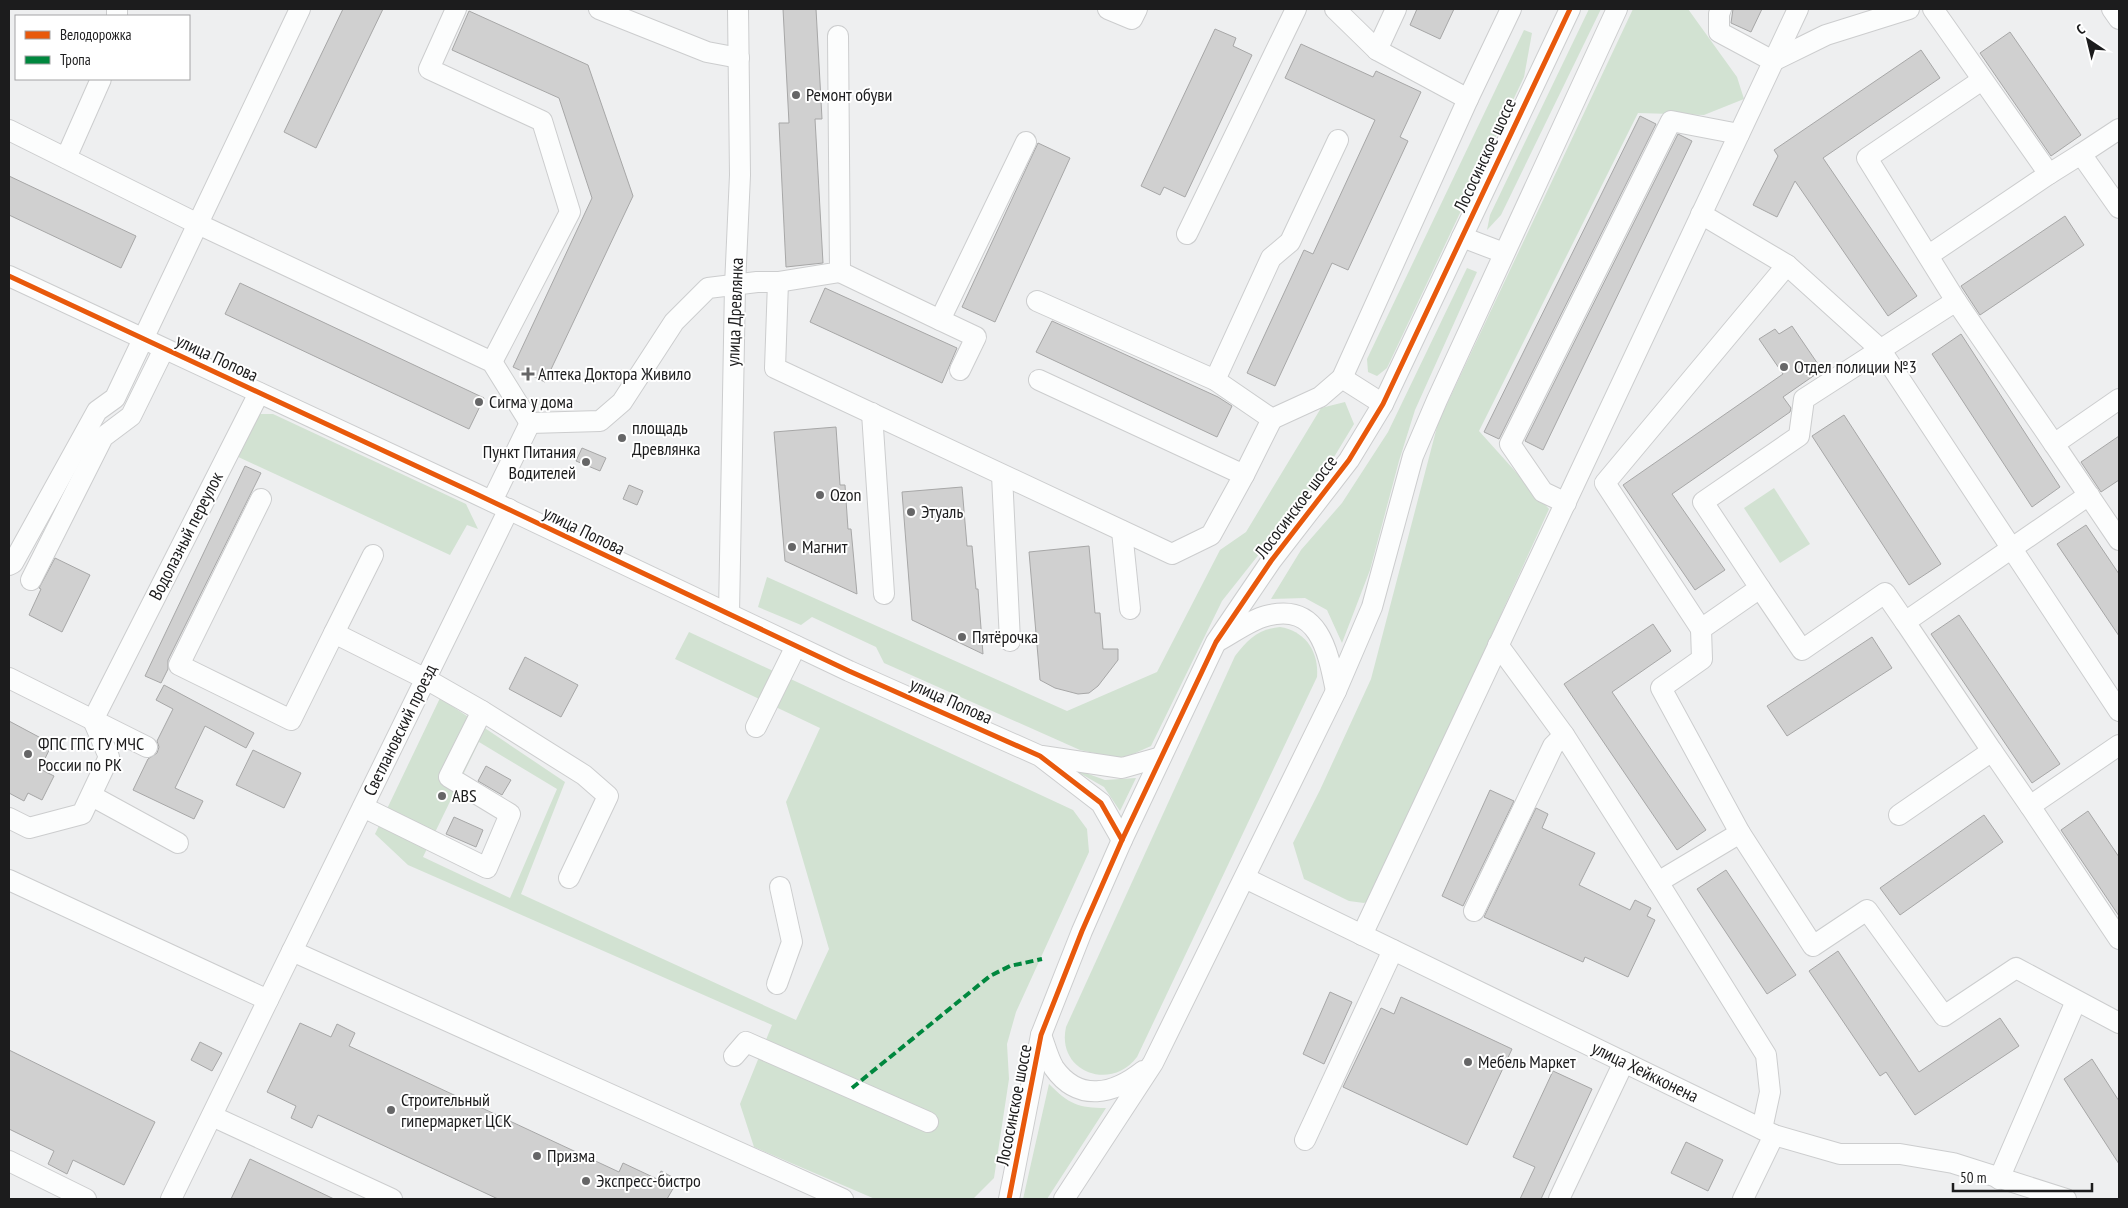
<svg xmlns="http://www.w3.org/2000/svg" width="2128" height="1208" viewBox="0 0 2128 1208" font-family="'PT Sans Narrow',sans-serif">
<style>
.green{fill:#d2e2d2;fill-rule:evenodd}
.building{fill:#d0d0d0;stroke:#a7a7a7}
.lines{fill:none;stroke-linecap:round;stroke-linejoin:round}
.minor-casing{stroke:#cccdce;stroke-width:22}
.minor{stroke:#fcfdfd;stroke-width:20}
.quiet{stroke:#00873e;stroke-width:4;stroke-dasharray:8 4;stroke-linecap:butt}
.cycleway-casing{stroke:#fff;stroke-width:8}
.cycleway{stroke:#e8590c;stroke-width:5}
.poi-dot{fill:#666667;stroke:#fff;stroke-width:2}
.labels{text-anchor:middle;stroke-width:4;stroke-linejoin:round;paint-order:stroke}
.poi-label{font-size:18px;fill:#1c1c1d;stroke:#fff;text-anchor:start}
.street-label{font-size:18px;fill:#1c1c1d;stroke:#fff}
</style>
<rect width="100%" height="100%" fill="#eeeff0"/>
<g class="green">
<path d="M 1589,9 L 1601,9 L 1501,215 L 1487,230 L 1490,215 Z"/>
<path d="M 1633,9 L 1688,9 L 1737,77 L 1744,99 L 1704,115 L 1638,113 L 1479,431 L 1549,509 L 1371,899 L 1364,903 L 1349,901 L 1304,879 L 1293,843 L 1320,790 L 1371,679 L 1438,423 Z"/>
<path d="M 1524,30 L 1532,33 L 1524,77 L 1387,368 L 1377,376 L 1368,372 L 1367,359 Z"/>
<path d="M 1467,268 L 1477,272 L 1415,410 L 1399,461 L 1370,570 L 1342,643 L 1327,610 L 1305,598 L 1271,599 L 1301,550 L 1342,503 L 1388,432 Z"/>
<path d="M 1345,402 L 1354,424 L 1328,467 L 1222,601 L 1151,746 L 1122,759 L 1080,750 L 884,663 L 876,647 L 812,617 L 801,625 L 758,607 L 767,577 L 1067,711 L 1157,672 L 1220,550 L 1246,532 L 1321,408 Z"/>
<path d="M 259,414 L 273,414 L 466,504 L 478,529 L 467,525 L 450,555 L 234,455 Z"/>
<path d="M 1774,488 L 1810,544 L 1780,563 L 1744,508 Z"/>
<path d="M 1280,627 C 1305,631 1319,651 1317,677 L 1137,1057 C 1111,1092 1056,1072 1066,1027 L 1235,656 C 1248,639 1258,629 1280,627 Z"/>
<path d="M 689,632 L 1073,810 L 1087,829 L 1089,852 L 1016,1012 L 1007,1044 L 1009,1079 L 994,1178 L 973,1199 L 875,1199 L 754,1147 L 740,1104 L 772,1025 L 408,865 L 375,834 L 440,698 L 565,782 L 521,894 L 796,1020 L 829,949 L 786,802 L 820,728 L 675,659 ZM 479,742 L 557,789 L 510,898 L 423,857 Z"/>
<path d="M 1069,767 L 1105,780 L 1136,778 L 1120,811 L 1104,787 Z"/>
<path d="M 1049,1084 C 1069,1104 1078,1108 1106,1108 L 1047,1199 L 1023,1199 Z"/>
</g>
<g class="building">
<path d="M 343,9 L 383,9 L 316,148 L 284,132 Z"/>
<path d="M 783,9 L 816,9 L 822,119 L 815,119 L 823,263 L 786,267 L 779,123 L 789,123 Z"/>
<path d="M 1417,9 L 1454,9 L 1440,39 L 1410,25 Z"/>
<path d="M 1733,9 L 1762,9 L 1751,32 L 1731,23 Z"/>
<path d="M 469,11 L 588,65 L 633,196 L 545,382 L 513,367 L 592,198 L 559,98 L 452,50 Z"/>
<path d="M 1215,29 L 1236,38 L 1233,46 L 1252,55 L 1185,197 L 1164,187 L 1160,195 L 1141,186 Z"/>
<path d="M 2010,32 L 2081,135 L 2051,156 L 1980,53 Z"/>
<path d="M 1301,44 L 1373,77 L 1376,71 L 1421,92 L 1400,137 L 1408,141 L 1348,270 L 1332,263 L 1275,386 L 1247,373 L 1304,250 L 1313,254 L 1375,120 L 1285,78 Z"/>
<path d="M 1921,50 L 1940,78 L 1823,158 L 1917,296 L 1888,316 L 1795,181 L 1777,217 L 1753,205 L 1778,156 L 1774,150 Z"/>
<path d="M 1640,116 L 1656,124 L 1499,439 L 1484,432 Z"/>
<path d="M 1678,134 L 1692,141 L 1543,450 L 1525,441 Z"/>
<path d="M 1038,143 L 1070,158 L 995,322 L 962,307 Z"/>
<path d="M 9,176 L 136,236 L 121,268 L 9,215 Z"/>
<path d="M 2065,216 L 2084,245 L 1980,315 L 1961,286 Z"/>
<path d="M 240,283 L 484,398 L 469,429 L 225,314 Z"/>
<path d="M 825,288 L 957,348 L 942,383 L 810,322 Z"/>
<path d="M 1052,321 L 1218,397 L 1232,406 L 1217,437 L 1036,352 Z"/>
<path d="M 1792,326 L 1822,370 L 1783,397 L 1791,408 L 1790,412 L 1672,494 L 1725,570 L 1695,590 L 1623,485 L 1783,374 L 1759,339 L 1775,329 L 1779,334 Z"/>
<path d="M 1961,334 L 2060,487 L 2032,507 L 1932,354 Z"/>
<path d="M 1844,415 L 1941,564 L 1909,585 L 1812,436 Z"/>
<path d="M 836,427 L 840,485 L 845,485 L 848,529 L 851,529 L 857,594 L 785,561 L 774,432 Z"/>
<path d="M 2119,436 L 2119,480 L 2101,492 L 2081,462 Z"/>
<path d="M 582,448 L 606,458 L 600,471 L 576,461 Z"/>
<path d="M 245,466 L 261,473 L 168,660 L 168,669 L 161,683 L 145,676 Z"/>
<path d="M 629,485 L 643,491 L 637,505 L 623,499 Z"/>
<path d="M 962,487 L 967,546 L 972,546 L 976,589 L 978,589 L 983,654 L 912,620 L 902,492 Z"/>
<path d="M 2086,525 L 2119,574 L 2119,636 L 2057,544 Z"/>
<path d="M 1089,546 L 1095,613 L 1100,613 L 1103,649 L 1118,649 L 1118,660 L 1098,686 L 1089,693 L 1078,694 L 1055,688 L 1040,680 L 1029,552 Z"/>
<path d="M 55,558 L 90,575 L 62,632 L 29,615 L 41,589 L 39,588 Z"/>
<path d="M 1959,615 L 2060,764 L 2032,783 L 1931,634 Z"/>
<path d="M 1653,624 L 1671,651 L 1612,692 L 1706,830 L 1677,850 L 1564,684 Z"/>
<path d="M 1872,637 L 1892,668 L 1787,736 L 1767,706 Z"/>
<path d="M 525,657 L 578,685 L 561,717 L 509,689 Z"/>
<path d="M 164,685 L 254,733 L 246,748 L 205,726 L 175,788 L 203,801 L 194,819 L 133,790 L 148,759 L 157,753 L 159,747 L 157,741 L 173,709 L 156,700 Z"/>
<path d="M 9,721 L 52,744 L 40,769 L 54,776 L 42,800 L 28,793 L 24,801 L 9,793 Z"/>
<path d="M 253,750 L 301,773 L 284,808 L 236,785 Z"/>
<path d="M 486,766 L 511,780 L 502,795 L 478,781 Z"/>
<path d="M 1490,790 L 1514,801 L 1463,906 L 1442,896 Z"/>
<path d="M 1536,808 L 1548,814 L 1542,828 L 1595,853 L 1579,885 L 1630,910 L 1635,900 L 1651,908 L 1647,916 L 1655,920 L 1628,977 L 1585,957 L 1583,962 L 1484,917 Z"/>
<path d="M 2088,811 L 2119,857 L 2119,916 L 2061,830 Z"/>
<path d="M 1984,815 L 2003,842 L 1900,915 L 1880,888 Z"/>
<path d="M 454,817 L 483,830 L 476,847 L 446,834 Z"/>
<path d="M 1726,870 L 1796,975 L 1767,994 L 1697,889 Z"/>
<path d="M 1838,951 L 1919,1072 L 2000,1018 L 2019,1046 L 1915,1115 L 1886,1072 L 1880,1076 L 1809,971 Z"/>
<path d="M 1330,992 L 1352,1002 L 1324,1064 L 1303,1054 Z"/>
<path d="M 1401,997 L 1512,1049 L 1467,1145 L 1343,1087 L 1381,1008 L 1394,1014 Z"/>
<path d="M 300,1023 L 331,1037 L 337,1024 L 355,1033 L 349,1046 L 619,1172 L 623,1163 L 657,1179 L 661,1171 L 678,1180 L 667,1199 L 498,1199 L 318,1115 L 312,1128 L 291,1118 L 296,1106 L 267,1092 Z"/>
<path d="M 200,1042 L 222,1053 L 212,1071 L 191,1060 Z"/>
<path d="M 9,1050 L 155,1122 L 124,1185 L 73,1160 L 67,1174 L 48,1164 L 54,1151 L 9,1129 Z"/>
<path d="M 2092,1059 L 2119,1101 L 2119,1164 L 2064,1079 Z"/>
<path d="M 1553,1071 L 1592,1089 L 1541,1199 L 1520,1199 L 1535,1167 L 1513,1157 Z"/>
<path d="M 1686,1142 L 1723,1160 L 1708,1191 L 1671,1173 Z"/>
<path d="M 250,1159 L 334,1199 L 231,1199 Z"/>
</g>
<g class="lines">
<defs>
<g id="minor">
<path d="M 456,9 L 429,69 L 542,121 L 570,212 L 492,362"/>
<path d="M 599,9 L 707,52 L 739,58"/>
<path d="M 1108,9 L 1132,19 L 1137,9"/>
<path d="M 1335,9 L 1377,50 L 1468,99"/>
<path d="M 1721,9 L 1719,14 L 1719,32 L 1773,61"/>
<path d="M 1933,9 L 2049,174 L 2081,154 L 2119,208"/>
<path d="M 2112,9 L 2119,19"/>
<path d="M 117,16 L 117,9"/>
<path d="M 1377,50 L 1396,9"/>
<path d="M 1773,61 L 1826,35 L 1909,9"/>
<path d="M 9,130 L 198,224 L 492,362 L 530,423"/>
<path d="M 2081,154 L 2119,129"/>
<path d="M 66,158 L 101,79"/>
<path d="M 1701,214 L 1787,265 L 1880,349 L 2119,711"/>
<path d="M 1187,234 L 1296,9"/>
<path d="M 1462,237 L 1504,253"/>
<path d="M 1929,255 L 2049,174"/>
<path d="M 840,272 L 940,320 L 1026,142"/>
<path d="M 9,276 L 472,492 L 849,671 L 1040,756 L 1101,803 L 1122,840"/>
<path d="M 778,282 L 775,368 L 1172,554 L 1211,535 L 1244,475"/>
<path d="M 1037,301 L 1215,380 L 1272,419 L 1320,397 L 1342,378 L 1468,99 L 1511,9"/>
<path d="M 1956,301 L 1867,158 L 1982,80"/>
<path d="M 940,320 L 976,337 L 960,370"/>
<path d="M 1342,378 L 1383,404"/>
<path d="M 1039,380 L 1244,475 L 1272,419"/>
<path d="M 1215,380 L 1271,258 L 1290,242 L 1338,140"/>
<path d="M 872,413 L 884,594"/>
<path d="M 530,423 L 600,421 L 622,402 L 674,322 L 708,288 L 757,282 L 778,282 L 840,272 L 838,36"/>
<path d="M 2054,444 L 2119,540"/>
<path d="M 1002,475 L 1010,641"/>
<path d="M 261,499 L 179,665 L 291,720 L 334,633 L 426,679 L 482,711 L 584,775 L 608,796 L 569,878"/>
<path d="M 492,501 L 530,423"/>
<path d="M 1566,503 L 1543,492 L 1510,444 L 1671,121 L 1739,134"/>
<path d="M 1122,531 L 1130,609"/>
<path d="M 9,565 L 13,563 L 97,411 L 115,398 L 300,9"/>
<path d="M 31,580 L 103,437 L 131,416 L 164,349"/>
<path d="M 1760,588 L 1802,650 L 1885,593 L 1905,622 L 2089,495"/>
<path d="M 729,614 L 735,286 L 740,175 L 738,9"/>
<path d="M 1905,622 L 1992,751"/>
<path d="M 1701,629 L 1605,483 L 1787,265"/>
<path d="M 334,633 L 373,555"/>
<path d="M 1218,641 C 1233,633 1250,620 1266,616 C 1319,602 1328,651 1336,691"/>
<path d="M 1498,645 L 1564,735 L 1658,882 L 1740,833 L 1661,688 L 1702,659 L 1701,629 L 1760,588 L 1703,502 L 1799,436 L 1804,399 L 1956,301 L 2054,444 L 2119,399"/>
<path d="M 9,678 L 147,747"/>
<path d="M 756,727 L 796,646"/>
<path d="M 1042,756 L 1122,768 L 1161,757"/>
<path d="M 92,796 L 178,843"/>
<path d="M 2030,806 L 2119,939"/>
<path d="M 363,807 L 487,868 L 510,814 L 449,777 L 482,711"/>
<path d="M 1899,815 L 1992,751 L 2030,806 L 2119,745"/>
<path d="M 9,818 L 29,828 L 82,814 L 109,757 L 93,720 L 259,393"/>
<path d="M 1740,833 L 1813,946 L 1867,910 L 1944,1016 L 2016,968 L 2119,1023"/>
<path d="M 1245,878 L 1774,1135 L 1840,1154 L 1900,1154 L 1953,1163 L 2066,1199"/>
<path d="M 9,880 L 268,1000 L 509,509"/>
<path d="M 1658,882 L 1766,1055 L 1770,1092 L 1762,1129"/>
<path d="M 1474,911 L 1553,746 L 1564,735"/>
<path d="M 1362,935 L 1798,9"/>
<path d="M 292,951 L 843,1199"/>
<path d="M 777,984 L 792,942 L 780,887"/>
<path d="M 1041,1035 C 1045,1045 1048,1058 1054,1068 C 1079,1103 1114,1094 1143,1071"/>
<path d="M 734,1056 L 746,1042 L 928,1122"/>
<path d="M 212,1116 L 392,1199"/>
<path d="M 1305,1140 L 1393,950"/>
<path d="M 9,1161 L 86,1199"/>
<path d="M 1999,1179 L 2076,1001"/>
<path d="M 171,1199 L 268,1000"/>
<path d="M 1009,1199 L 1041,1035 L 1082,931 L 1122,840 L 1216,642 L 1271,561 L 1349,460 L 1383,404 L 1570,9"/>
<path d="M 1064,1199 L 1153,1063 L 1336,691 L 1372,607 L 1413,456 L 1437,400 L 1617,9"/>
<path d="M 1559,1199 L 1624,1062"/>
<path d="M 1743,1199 L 1774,1135"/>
</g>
</defs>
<use href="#minor" class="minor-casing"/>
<use href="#minor" class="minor"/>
<path class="quiet" d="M 852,1088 L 990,976 L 1010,966 L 1042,959"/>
<defs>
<g id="cycleway">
<path d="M 9,276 L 472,492 L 849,671 L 1040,756 L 1101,803 L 1122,840"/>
<path d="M 1009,1199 L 1041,1035 L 1082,931 L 1122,840 L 1216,642 L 1271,561 L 1349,460 L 1383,404 L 1570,9"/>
</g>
</defs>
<use href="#cycleway" class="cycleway-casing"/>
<use href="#cycleway" class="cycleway"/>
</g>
<g class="poi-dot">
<circle cx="796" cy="95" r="5"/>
<circle cx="1784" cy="367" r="5"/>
<path d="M525.5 366.5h5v5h5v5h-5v5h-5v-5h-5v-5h5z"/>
<circle cx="479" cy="402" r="5"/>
<circle cx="622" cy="438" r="5"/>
<circle cx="586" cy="462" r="5"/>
<circle cx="820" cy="495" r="5"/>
<circle cx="911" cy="512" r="5"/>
<circle cx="792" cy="547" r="5"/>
<circle cx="962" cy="637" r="5"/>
<circle cx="28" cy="754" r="5"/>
<circle cx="442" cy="796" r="5"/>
<circle cx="1468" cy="1062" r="5"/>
<circle cx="391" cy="1110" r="5"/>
<circle cx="537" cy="1156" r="5"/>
<circle cx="586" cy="1181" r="5"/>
</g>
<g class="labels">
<g class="poi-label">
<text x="806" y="101">Ремонт обуви</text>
<text x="1794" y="373">Отдел полиции №3</text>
<text x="538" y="380">Аптека Доктора Живило</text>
<text x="489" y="408">Сигма у дома</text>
<text x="632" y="434">площадь<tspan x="632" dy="21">Древлянка</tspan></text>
<text x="576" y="458" text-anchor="end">Пункт Питания<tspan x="576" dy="21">Водителей</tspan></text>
<text x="830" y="501">Ozon</text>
<text x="921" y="518">Этуаль</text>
<text x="802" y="553">Магнит</text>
<text x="972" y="643">Пятёрочка</text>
<text x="38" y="750">ФПС ГПС ГУ МЧС<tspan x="38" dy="21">России по РК</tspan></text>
<text x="452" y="802">ABS</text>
<text x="1478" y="1068">Мебель Маркет</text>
<text x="401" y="1106">Строительный<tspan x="401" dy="21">гипермаркет ЦСК</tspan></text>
<text x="547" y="1162">Призма</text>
<text x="596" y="1187">Экспресс-бистро</text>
</g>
<g class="street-label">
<text transform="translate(1485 155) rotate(-65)" y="6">Лососинское шоссе</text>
<text transform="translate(735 312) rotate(-88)" y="6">улица Древлянка</text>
<text transform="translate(217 358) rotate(25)" y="6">улица Попова</text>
<text transform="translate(1296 507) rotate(-53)" y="6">Лососинское шоссе</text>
<text transform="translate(584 531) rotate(26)" y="6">улица Попова</text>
<text transform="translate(186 536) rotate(-63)" y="6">Водолазный переулок</text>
<text transform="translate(951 701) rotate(24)" y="6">улица Попова</text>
<text transform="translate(400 730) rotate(-64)" y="6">Светлановский проезд</text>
<text transform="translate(1645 1072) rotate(26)" y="6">улица Хейкконена</text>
<text transform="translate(1014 1105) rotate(-79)" y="6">Лососинское шоссе</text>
</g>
</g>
<rect width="2128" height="1208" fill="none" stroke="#1c1c1d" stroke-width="20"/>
<rect x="15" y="15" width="175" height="65" fill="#ffffff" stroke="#a4a4a5"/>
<rect x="25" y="31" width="25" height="8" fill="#e8590c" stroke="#a4a4a5"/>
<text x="60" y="40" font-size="15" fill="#1c1c1d">Велодорожка</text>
<rect x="25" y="56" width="25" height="8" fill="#00873e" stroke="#a4a4a5"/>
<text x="60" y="65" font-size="15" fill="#1c1c1d">Тропа</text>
<g transform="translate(2088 40) rotate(325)" stroke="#ffffff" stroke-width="4" paint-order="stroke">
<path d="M0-4L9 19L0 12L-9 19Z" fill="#1c1c1d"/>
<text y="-8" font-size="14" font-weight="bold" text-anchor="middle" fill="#1c1c1d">С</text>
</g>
<path d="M1953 1183v8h139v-8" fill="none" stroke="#1c1c1d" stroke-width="2.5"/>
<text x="1960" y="1183" font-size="15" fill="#1c1c1d" stroke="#ffffff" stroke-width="4" paint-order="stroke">50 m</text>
</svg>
